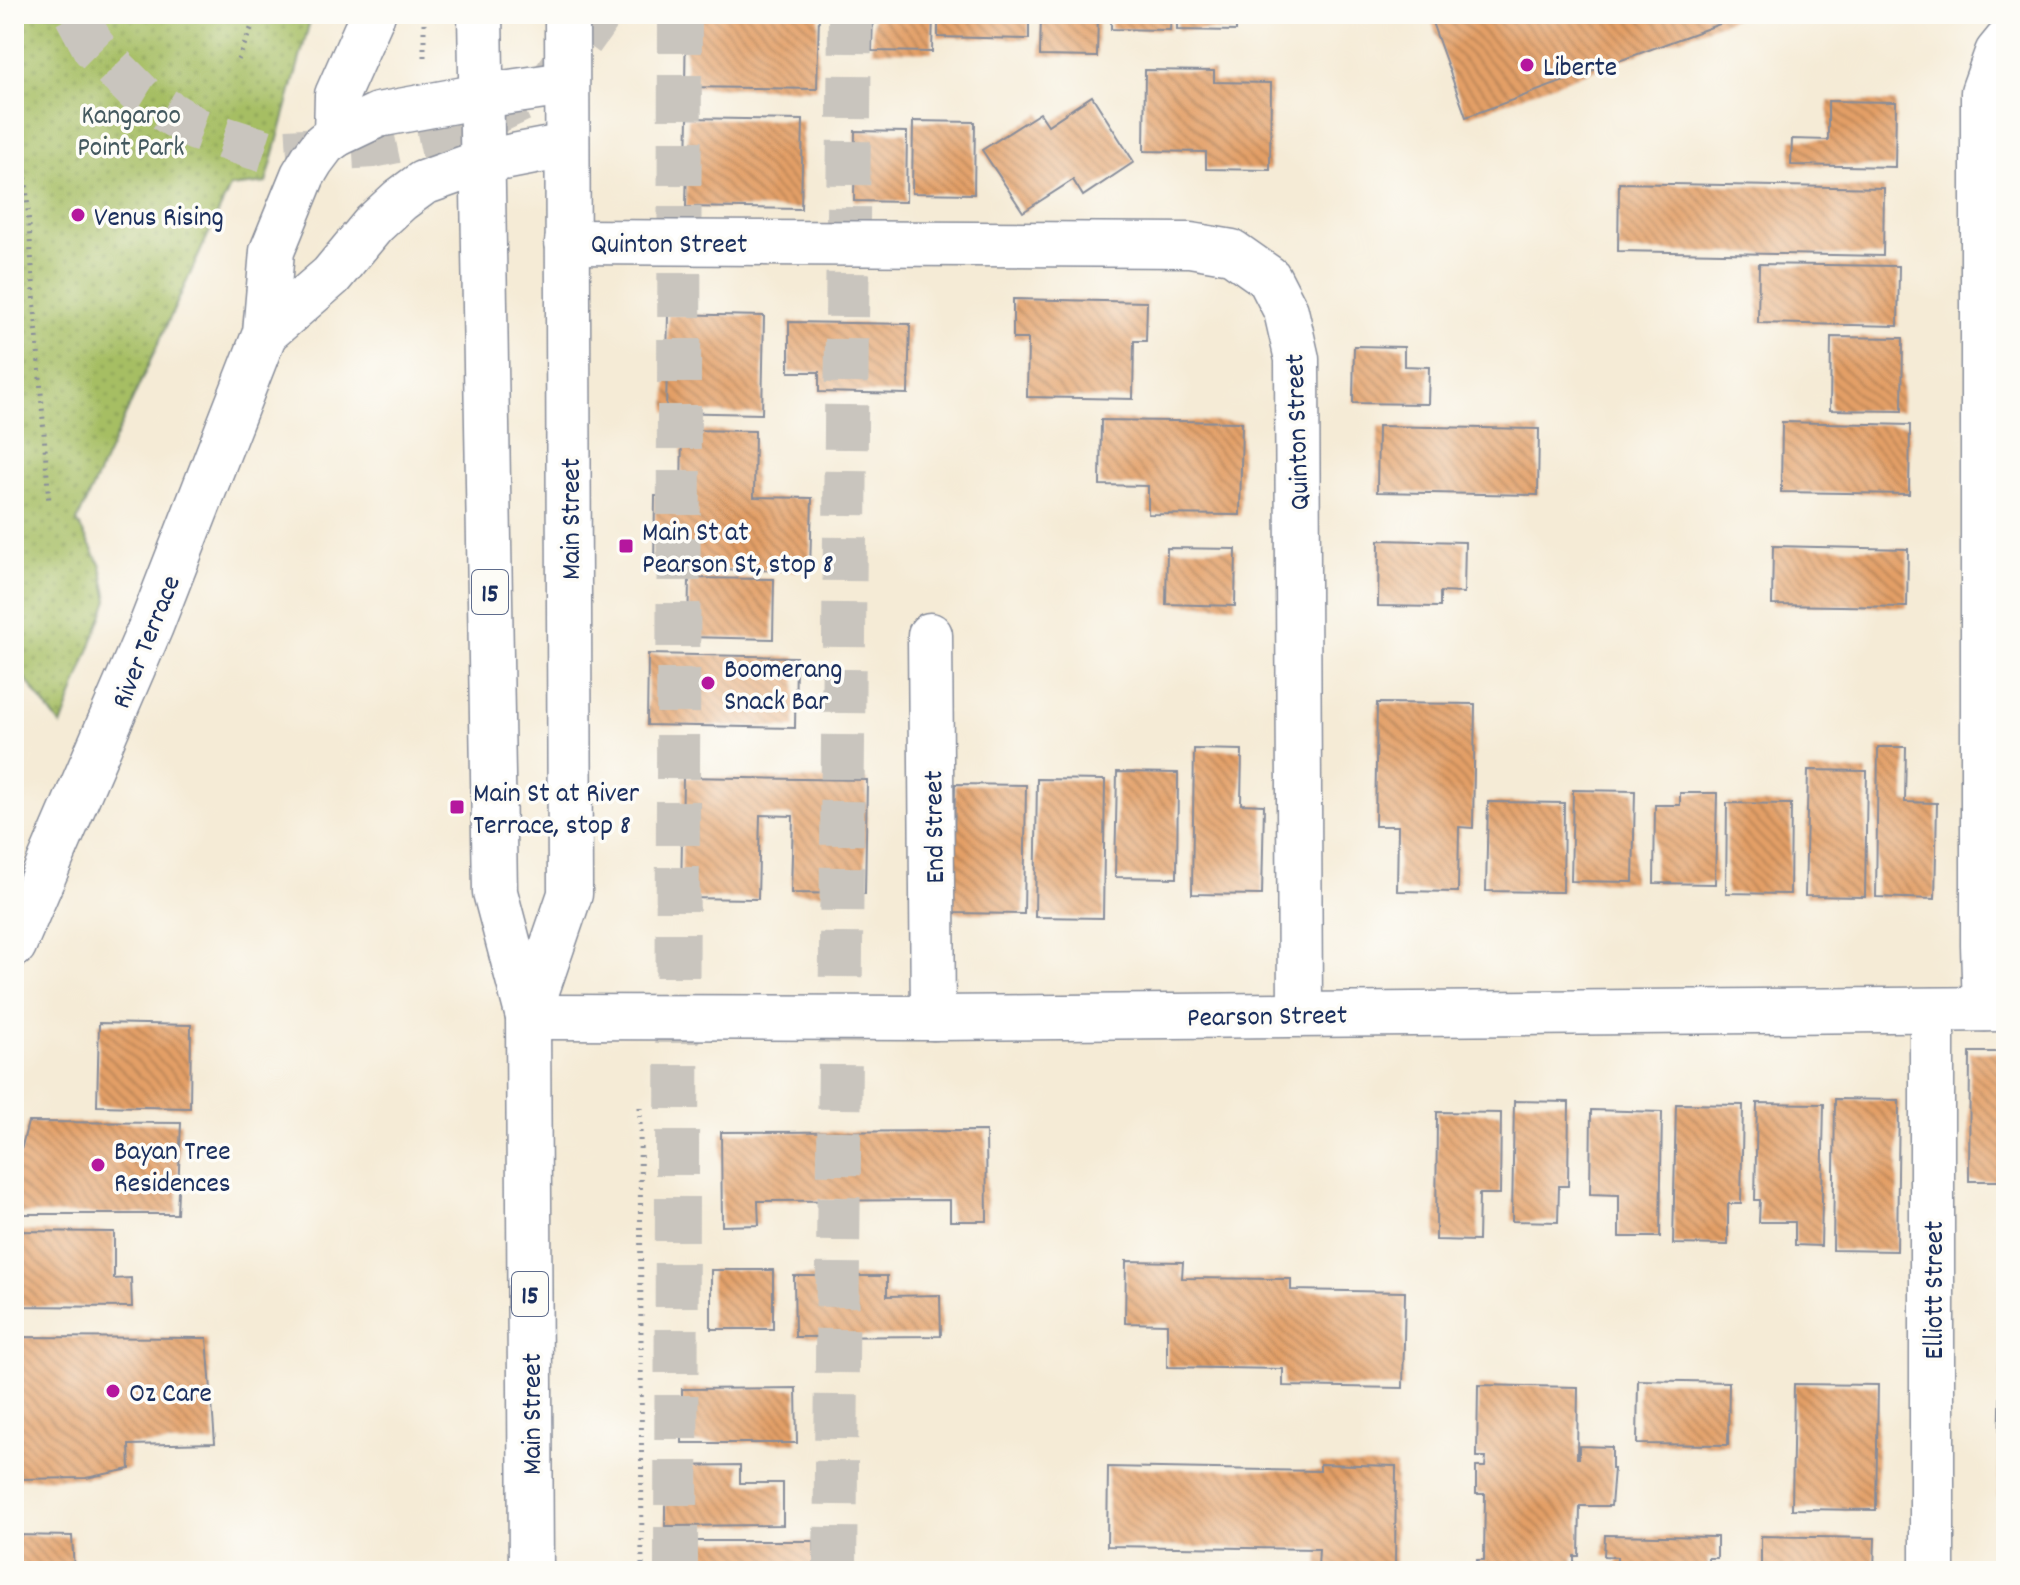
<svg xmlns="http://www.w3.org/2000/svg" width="2020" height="1585" viewBox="0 0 2020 1585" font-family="Dekko,sans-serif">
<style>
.green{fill:url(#green-dots);stroke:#607661;stroke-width:2}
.building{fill:url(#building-back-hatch)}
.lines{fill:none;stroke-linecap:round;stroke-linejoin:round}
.motorway-tunnel{stroke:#c9c5be;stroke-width:44;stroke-dasharray:44 22;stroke-linecap:butt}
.minor-casing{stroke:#888d9a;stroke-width:47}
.secondary-casing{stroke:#888d9a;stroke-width:47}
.trunk-casing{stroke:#888d9a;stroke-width:47}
.path{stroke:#888d9a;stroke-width:5;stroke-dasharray:2 6;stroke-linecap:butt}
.minor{stroke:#fff;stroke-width:44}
.secondary{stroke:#fff;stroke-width:44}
.trunk{stroke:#fff;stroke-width:44}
.poi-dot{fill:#b5179e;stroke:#fdfcf7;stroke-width:3}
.labels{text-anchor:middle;stroke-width:7;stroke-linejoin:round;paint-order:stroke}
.shield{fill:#fdfcf7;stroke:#5f6c8c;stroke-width:2}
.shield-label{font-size:26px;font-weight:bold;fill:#1b2f5e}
.poi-label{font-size:28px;fill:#1b2f5e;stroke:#fdfcf7;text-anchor:start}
.park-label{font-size:28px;fill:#455a60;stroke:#fdfcf7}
.street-label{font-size:28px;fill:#1b2f5e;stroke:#fdfcf7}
</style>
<defs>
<pattern id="green-dots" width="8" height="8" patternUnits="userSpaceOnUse" patternTransform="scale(2)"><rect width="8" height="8" fill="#a6be64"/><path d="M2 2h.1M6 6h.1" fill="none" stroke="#869b56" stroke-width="1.8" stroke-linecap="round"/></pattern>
<pattern id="building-back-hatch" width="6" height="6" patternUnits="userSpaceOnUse" patternTransform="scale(2)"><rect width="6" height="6" fill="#e39f66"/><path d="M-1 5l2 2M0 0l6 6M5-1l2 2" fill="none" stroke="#b78257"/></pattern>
</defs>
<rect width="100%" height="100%" fill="#fdfcf7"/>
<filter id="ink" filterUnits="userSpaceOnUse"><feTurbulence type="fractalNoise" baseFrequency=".0125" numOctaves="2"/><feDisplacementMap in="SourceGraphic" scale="16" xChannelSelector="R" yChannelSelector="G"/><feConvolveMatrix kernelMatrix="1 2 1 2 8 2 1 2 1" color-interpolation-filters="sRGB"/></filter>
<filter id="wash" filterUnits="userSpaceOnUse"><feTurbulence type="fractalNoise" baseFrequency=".006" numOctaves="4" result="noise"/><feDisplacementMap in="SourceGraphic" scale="32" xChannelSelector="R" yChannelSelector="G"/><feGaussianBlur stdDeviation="1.8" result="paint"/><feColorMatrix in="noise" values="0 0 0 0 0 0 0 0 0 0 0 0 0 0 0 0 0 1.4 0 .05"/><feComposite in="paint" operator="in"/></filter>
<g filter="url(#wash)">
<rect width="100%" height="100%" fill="#f5ebd6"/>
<path class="green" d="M 14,14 L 312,14 L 266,183 L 230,187 L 77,521 L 101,566 L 108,600 L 61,726 L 23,676 L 14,695 Z"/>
<g id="blocks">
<g class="building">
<path d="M 686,14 L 819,14 L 817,89 L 685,87 Z"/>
<path d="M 873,14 L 933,14 L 932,52 L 872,51 Z"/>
<path d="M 938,14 L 1029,14 L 1029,39 L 938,37 Z"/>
<path d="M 1041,14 L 1098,14 L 1097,57 L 1040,56 Z"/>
<path d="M 1111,14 L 1171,14 L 1170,30 L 1111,29 Z"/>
<path d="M 1177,14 L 1236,14 L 1236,31 L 1177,30 Z"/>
<path d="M 1429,14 L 1747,14 L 1466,117 Z"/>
<path d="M 1145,70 L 1214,71 L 1214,82 L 1271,83 L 1270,170 L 1206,169 L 1206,152 L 1144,151 Z"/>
<path d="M 1092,96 L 1134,162 L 1083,196 L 1073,180 L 1023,212 L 982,150 L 1040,113 L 1048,125 Z"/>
<path d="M 1828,101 L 1896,102 L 1895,167 L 1791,165 L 1792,139 L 1828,140 Z"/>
<path d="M 688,118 L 803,120 L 801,209 L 686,207 Z"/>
<path d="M 913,121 L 975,122 L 974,194 L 912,193 Z"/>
<path d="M 855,131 L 907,132 L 906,202 L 854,201 Z"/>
<path d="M 1619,183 L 1884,188 L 1883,256 L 1618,251 Z"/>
<path d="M 1759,264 L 1899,266 L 1898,326 L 1758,323 Z"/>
<path d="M 1013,299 L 1147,302 L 1146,341 L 1134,341 L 1133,399 L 1027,397 L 1028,339 L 1013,339 Z"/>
<path d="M 668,314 L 764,316 L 762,414 L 666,412 Z"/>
<path d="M 789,322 L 910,324 L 908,394 L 819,392 L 819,372 L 789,372 Z"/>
<path d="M 1831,337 L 1903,338 L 1902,411 L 1830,410 Z"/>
<path d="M 1354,346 L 1404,347 L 1404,366 L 1429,367 L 1428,404 L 1353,403 Z"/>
<path d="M 1101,420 L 1242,422 L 1240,515 L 1148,514 L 1148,486 L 1100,485 Z"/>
<path d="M 1782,422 L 1910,425 L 1909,494 L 1781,492 Z"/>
<path d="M 1378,426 L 1539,429 L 1538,495 L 1377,492 Z"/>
<path d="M 682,430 L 755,431 L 754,497 L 812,498 L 810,571 L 654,568 L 655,496 L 681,496 Z"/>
<path d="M 1379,540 L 1465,542 L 1464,593 L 1440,592 L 1440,607 L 1378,606 Z"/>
<path d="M 1773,546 L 1908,549 L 1907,607 L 1772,605 Z"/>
<path d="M 1167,548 L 1236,549 L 1235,606 L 1166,604 Z"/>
<path d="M 689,578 L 774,579 L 773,639 L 688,637 Z"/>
<path d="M 648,654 L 796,657 L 795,728 L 647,725 Z"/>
<path d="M 1377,703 L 1475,704 L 1473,828 L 1459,827 L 1458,892 L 1397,891 L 1398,826 L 1375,826 Z"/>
<path d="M 1878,747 L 1906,747 L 1905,802 L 1937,803 L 1935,899 L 1876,897 Z"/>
<path d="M 1194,749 L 1242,750 L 1241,804 L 1264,805 L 1262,895 L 1192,894 Z"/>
<path d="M 1808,770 L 1867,771 L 1865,897 L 1805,896 Z"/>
<path d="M 1117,772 L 1178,773 L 1177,878 L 1115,877 Z"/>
<path d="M 683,777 L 867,780 L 865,894 L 791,893 L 793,816 L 760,815 L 758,899 L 681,898 Z"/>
<path d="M 1037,779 L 1105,780 L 1103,918 L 1035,917 Z"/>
<path d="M 955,784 L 1026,785 L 1024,914 L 953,913 Z"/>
<path d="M 1573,790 L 1635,791 L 1633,882 L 1571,881 Z"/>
<path d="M 1680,793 L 1717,793 L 1715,884 L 1654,883 L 1655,805 L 1680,805 Z"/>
<path d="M 1488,802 L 1564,803 L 1563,892 L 1486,891 Z"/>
<path d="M 1727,803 L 1791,804 L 1790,894 L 1726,893 Z"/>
<path d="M 99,1023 L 191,1025 L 190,1108 L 97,1106 Z"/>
<path d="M 1970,1052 L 2006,1052 L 2006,1181 L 1969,1181 Z"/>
<path d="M 1835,1099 L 1899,1100 L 1897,1251 L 1833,1250 Z"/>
<path d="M 1514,1101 L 1569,1102 L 1568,1186 L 1559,1186 L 1558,1222 L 1512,1221 Z"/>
<path d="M 1757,1103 L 1824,1104 L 1821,1246 L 1795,1245 L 1795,1222 L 1759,1222 L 1760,1200 L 1755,1200 Z"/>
<path d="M 1676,1104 L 1743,1105 L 1741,1204 L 1728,1204 L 1728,1245 L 1673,1244 Z"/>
<path d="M 1591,1110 L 1662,1112 L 1660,1237 L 1619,1237 L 1619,1195 L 1590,1194 Z"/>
<path d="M 1437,1112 L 1501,1113 L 1500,1194 L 1479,1194 L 1478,1241 L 1436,1240 Z"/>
<path d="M 28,1122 L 181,1123 L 177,1214 L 14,1214 L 14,1178 Z"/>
<path d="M 986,1131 L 987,1221 L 950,1221 L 950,1200 L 758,1201 L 759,1225 L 722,1226 L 721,1132 Z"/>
<path d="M 14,1231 L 114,1232 L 114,1279 L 131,1278 L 132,1307 L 14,1306 Z"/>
<path d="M 1126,1261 L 1183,1262 L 1182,1278 L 1291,1279 L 1291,1290 L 1405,1292 L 1403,1388 L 1283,1386 L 1283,1369 L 1167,1367 L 1167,1324 L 1125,1323 Z"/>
<rect x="711" y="1270" width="62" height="59"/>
<path d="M 794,1276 L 887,1276 L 887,1296 L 940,1295 L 941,1336 L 795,1337 Z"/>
<path d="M 14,1337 L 207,1338 L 215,1443 L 129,1445 L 130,1469 L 86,1478 L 14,1479 Z"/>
<path d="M 2001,1367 L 2006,1367 L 2006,1497 L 1998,1497 Z"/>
<path d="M 1638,1380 L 1729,1382 L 1728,1445 L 1637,1444 Z"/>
<path d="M 1794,1384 L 1878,1385 L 1876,1510 L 1792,1509 Z"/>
<path d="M 1478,1385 L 1578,1387 L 1577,1458 L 1579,1458 L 1579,1446 L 1612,1447 L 1612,1469 L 1614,1469 L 1611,1506 L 1580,1506 L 1579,1556 L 1574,1556 L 1574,1571 L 1477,1571 L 1477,1560 L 1484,1560 L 1485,1494 L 1476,1494 L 1476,1467 L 1485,1467 L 1486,1457 L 1477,1457 Z"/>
<path d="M 796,1388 L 797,1443 L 682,1443 L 682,1389 Z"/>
<path d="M 1320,1464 L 1396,1466 L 1395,1569 L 1318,1568 L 1319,1549 L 1107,1546 L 1108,1467 L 1320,1471 Z"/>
<path d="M 740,1465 L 740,1483 L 783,1483 L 783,1525 L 665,1526 L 665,1466 Z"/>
<path d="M 14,1535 L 72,1536 L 74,1571 L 14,1571 Z"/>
<path d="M 1605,1535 L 1717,1537 L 1717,1558 L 1708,1558 L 1708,1571 L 1617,1571 L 1617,1557 L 1604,1556 Z"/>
<path d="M 1761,1536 L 1875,1538 L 1874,1571 L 1761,1571 Z"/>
<rect x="696" y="1541" width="118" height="30"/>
</g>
</g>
</g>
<g filter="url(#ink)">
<use href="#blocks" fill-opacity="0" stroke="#888d9a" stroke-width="2"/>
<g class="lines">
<g class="motorway-tunnel">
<path d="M 76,14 L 94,48 L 142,96 L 196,129 L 268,152 L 373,146 L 464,127 L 547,88 L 600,14"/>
<path d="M 676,1571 L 680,14"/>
<path d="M 835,1571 L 850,14"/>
</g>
<defs>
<g id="minor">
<path d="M 567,242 L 1190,245 L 1232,252 L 1269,278 L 1286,311 L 1297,359 L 1300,1014"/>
<path d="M 930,635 L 933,1018"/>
<path d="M 1985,1009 L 1983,945 L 1983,92 L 1997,53 L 2006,42"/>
<path d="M 1932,1010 L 1932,1571"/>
<path d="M 528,1017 L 933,1018 L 2006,1009"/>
</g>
<g id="secondary">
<path d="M 265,333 L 331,276 L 374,224 L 400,200 L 423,183 L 482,162 L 566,146"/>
<path d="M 14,945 L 151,626 L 265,333 L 272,251 L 303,175 L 312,160 L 324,144 L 336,135 L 378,115 L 481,96 L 566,84"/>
</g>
<g id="trunk">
<path d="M 480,14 L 495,892 L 528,1017 L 531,1571"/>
<path d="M 336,135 L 337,95 L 373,14"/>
<path d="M 528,1017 L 570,894 L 567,14"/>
</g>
</defs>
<use href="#minor" class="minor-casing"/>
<use href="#secondary" class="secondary-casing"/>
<use href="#trunk" class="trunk-casing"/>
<g class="path">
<path d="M 424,57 L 424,19"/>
<path d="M 238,60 L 257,14"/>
<path d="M 14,66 L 22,128 L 49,503"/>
<path d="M 640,1107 L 642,1571"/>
</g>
<use href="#minor" class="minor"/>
<use href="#secondary" class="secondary"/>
<use href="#trunk" class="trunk"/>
</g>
</g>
<g class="poi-dot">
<circle cx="1527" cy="65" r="8"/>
<circle cx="78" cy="215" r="8"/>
<rect x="618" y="538" width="16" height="16" rx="4"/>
<circle cx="708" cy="683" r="8"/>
<rect x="449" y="799" width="16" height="16" rx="4"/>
<circle cx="98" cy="1165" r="8"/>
<circle cx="113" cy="1391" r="8"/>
</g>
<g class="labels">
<g class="shield">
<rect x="472" y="570" width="36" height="44" rx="6"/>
<rect x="512" y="1272" width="36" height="44" rx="6"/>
</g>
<g class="shield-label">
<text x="490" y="601">15</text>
<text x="530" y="1303">15</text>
</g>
<g class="poi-label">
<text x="1543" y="75">Liberte</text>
<text x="94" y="225">Venus Rising</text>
<text x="642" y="540">Main St at<tspan x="642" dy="32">Pearson St, stop 8</tspan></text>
<text x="724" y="677">Boomerang<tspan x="724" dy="32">Snack Bar</tspan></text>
<text x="473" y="801">Main St at River<tspan x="473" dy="32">Terrace, stop 8</tspan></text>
<text x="114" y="1159">Bayan Tree<tspan x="114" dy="32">Residences</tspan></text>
<text x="129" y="1401">Oz Care</text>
</g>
<g class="park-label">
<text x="131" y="123">Kangaroo<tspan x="131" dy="32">Point Park</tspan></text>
</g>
<g class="street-label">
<text x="669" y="252">Quinton Street</text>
<text transform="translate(1295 432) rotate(-92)" y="10">Quinton Street</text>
<text transform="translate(569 519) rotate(-90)" y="10">Main Street</text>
<text transform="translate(144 641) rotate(-68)" y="10">River Terrace</text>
<text transform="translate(932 827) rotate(-91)" y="10">End Street</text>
<text transform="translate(1267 1014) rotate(-1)" y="10">Pearson Street</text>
<text transform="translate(1932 1290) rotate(-90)" y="10">Elliott Street</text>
<text transform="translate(530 1414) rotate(-90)" y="10">Main Street</text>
</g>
</g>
<rect width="2020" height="1585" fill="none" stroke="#fdfcf7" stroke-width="48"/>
</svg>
